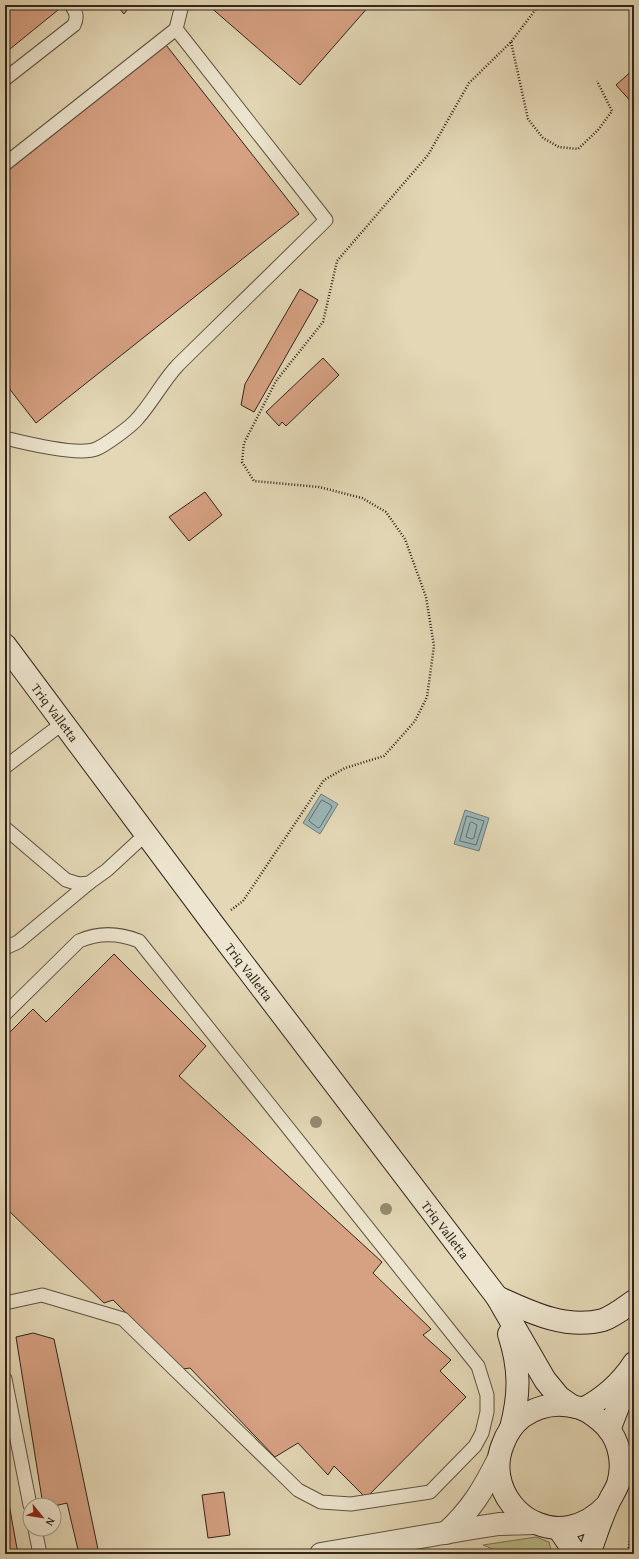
<svg xmlns="http://www.w3.org/2000/svg" width="639" height="1559" viewBox="0 0 639 1559" font-family="'Gentium Book Plus',serif">
<style>
.green{fill:#bbbc88;stroke:#767052}
.water{fill:#9ab7b9;stroke:#707d7a}
.lines{fill:none;stroke-linecap:round;stroke-linejoin:round}
.shore{stroke:#666e6a;stroke-width:1}
.building{fill:#d6a183;stroke:#32251b}
.lane-casing{stroke:#5e5242;stroke-width:15}
.street-casing{stroke:#5e5242;stroke-width:24}
.secondary-casing{stroke:#32251b;stroke-width:24}
.path{stroke:#32251b;stroke-width:2.5;stroke-dasharray:1 2;stroke-linecap:butt}
.lane{stroke:#ede5cf;stroke-width:13}
.street{stroke:#ede5cf;stroke-width:22}
.secondary{stroke:#ede5cf;stroke-width:22}
.tree{fill:#948a6f}
.labels{text-anchor:middle;stroke-width:3;stroke-linejoin:round;paint-order:stroke}
.street-label{font-size:13px;fill:#32251b;stroke:#ede5cf}
</style>
<rect width="100%" height="100%" fill="#e3d7b5"/>
<filter id="stains"><feTurbulence type="fractalNoise" baseFrequency=".005" numOctaves="4"/><feColorMatrix values="0 0 0 0 .2 0 0 0 0 .09 0 0 0 0 .02 0 0 0 .5 -.17"/></filter>
<radialGradient id="worn" r=".72"><stop offset=".6" stop-color="#630" stop-opacity="0"/><stop offset="1" stop-color="#630" stop-opacity=".3"/></radialGradient>
<path class="green" d="M 536,1537 L 549,1542 L 552,1554 L 505,1554 L 483,1545 Z"/>
<g class="water">
<path d="M 321,794 L 338,804 L 320,834 L 303,823 Z"/>
<path d="M 465,810 L 489,818 L 479,851 L 454,844 Z"/>
</g>
<g class="lines">
<g class="shore">
<path d="M 322,800 L 331,805 L 332,807 L 320,827 L 318,828 L 309,821 Z"/>
<path d="M 467,816 L 484,821 L 476,845 L 460,841 Z"/>
<path d="M 472,822 L 477,825 L 474,838 L 472,839 L 466,837 L 470,823 Z"/>
</g>
</g>
<g class="building">
<path d="M 5,5 L 53,5 L 58,10 L 5,53 Z"/>
<path d="M 116,5 L 131,5 L 124,14 Z"/>
<path d="M 208,5 L 370,5 L 300,85 Z"/>
<path d="M 166,45 L 299,214 L 36,423 L 5,383 L 5,173 Z"/>
<path d="M 634,69 L 634,105 L 616,85 Z"/>
<path d="M 300,289 L 318,300 L 254,412 L 241,405 L 245,384 Z"/>
<path d="M 323,358 L 339,375 L 286,426 L 282,422 L 279,426 L 266,412 Z"/>
<path d="M 205,492 L 222,515 L 189,541 L 169,517 Z"/>
<path d="M 114,954 L 206,1046 L 179,1076 L 382,1262 L 373,1273 L 431,1329 L 423,1335 L 451,1360 L 440,1371 L 466,1397 L 366,1498 L 334,1466 L 328,1475 L 298,1443 L 275,1457 L 190,1368 L 183,1369 L 113,1300 L 104,1303 L 7,1209 L 5,1211 L 5,1037 L 33,1009 L 46,1022 Z"/>
<path d="M 33,1333 L 54,1339 L 99,1554 L 79,1554 L 67,1503 L 54,1506 L 54,1505 L 43,1505 L 16,1337 Z"/>
<path d="M 224,1492 L 230,1535 L 208,1538 L 202,1495 Z"/>
<path d="M 9,1504 L 18,1554 L 5,1554 L 5,1505 Z"/>
</g>
<g class="lines">
<defs>
<g id="lane">
<path d="M 5,79 L 74,25 C 78,17 76,12 71,5"/>
<path d="M 5,164 L 176,29"/>
<path d="M 5,438 C 25,443 78,456 96,449 C 104,446 132,426 138,418 C 153,401 163,381 178,365 L 326,220 L 176,29 L 182,5"/>
<path d="M 5,767 L 63,723"/>
<path d="M 5,828 L 66,880 L 79,884 L 89,883 L 107,870 L 146,834"/>
<path d="M 5,948 L 18,942 L 89,883"/>
<path d="M 5,1014 L 79,941 C 99,932 119,933 139,941 L 478,1366 L 487,1395 L 487,1412 L 482,1433 L 475,1446 L 430,1492 L 351,1504 L 321,1502 L 298,1490 L 123,1319 L 42,1295 L 5,1303"/>
<path d="M 5,1379 L 30,1505"/>
<path d="M 35,1529 L 40,1554"/>
</g>
<g id="street">
<path d="M 446,1533 C 471,1510 483,1490 498,1460"/>
<path d="M 321,1554 L 473,1528 L 499,1524 L 536,1523"/>
</g>
<g id="secondary">
<path id="s1" d="M 5,645 L 213,924 L 497,1297 L 545,1380 L 559,1397 L 572,1406"/>
<path d="M 497,1297 C 530,1312 566,1330 603,1320 C 614,1316 624,1308 634,1301"/>
<path d="M 509,1334 C 520,1368 520,1394 511,1428"/>
<path d="M 583,1409 C 604,1398 621,1383 634,1363"/>
<path d="M 609,1430 L 630,1376"/>
<path d="M 558,1528 L 576,1554"/>
<path d="M 589,1554 C 595,1538 600,1521 607,1506 C 610,1498 615,1492 618,1484 C 624,1465 620,1442 607,1427 C 599,1419 591,1412 580,1408 C 560,1402 539,1405 522,1417 C 513,1424 507,1433 503,1444 C 485,1487 523,1535 569,1527 C 585,1524 597,1516 608,1504"/>
</g>
</defs>
<use href="#lane" class="lane-casing"/>
<use href="#street" class="street-casing"/>
<use href="#secondary" class="secondary-casing"/>
<g class="path">
<path d="M 511,42 L 528,119 L 543,138 L 559,147 L 578,149 L 598,130 L 612,111 L 597,81"/>
<path d="M 231,910 L 243,901 L 324,780 L 345,768 L 384,756 L 415,721 L 427,697 L 434,646 L 426,597 L 405,539 L 386,512 L 362,498 L 319,487 L 254,481 L 242,462 L 244,443 L 276,381 L 323,322 L 337,261 L 428,155 L 469,83 L 511,42 L 539,5"/>
<path d="M 628,1554 L 634,1507"/>
</g>
<use href="#lane" class="lane"/>
<use href="#street" class="street"/>
<use href="#secondary" class="secondary"/>
</g>
<g class="tree">
<circle cx="316" cy="1122" r="6"/>
<circle cx="386" cy="1209" r="6"/>
</g>
<g class="labels">
<g class="street-label">
<text dy="5" stroke="none"><textPath href="#s1" startOffset="84">Triq Valletta</textPath></text>
<text dy="5" stroke="none"><textPath href="#s1" startOffset="408">Triq Valletta</textPath></text>
<text dy="5" stroke="none"><textPath href="#s1" startOffset="732">Triq Valletta</textPath></text>
</g>
</g>
<rect width="639" height="1559" fill="none" stroke="#e3d7b5" stroke-width="20"/>
<rect x="6" y="6" width="627" height="1547" fill="none" stroke="#32251b" stroke-width="2"/>
<rect x="10" y="10" width="619" height="1539" fill="none" stroke="#32251b"/>
<g transform="translate(42 1517) rotate(120)"><circle r="19" fill="#ede5cf" stroke="#a29887"/>
<path d="M0-3L7 15L0 10L-7 15Z" fill="#8f2418"/>
<text y="-6" font-size="11" font-weight="bold" text-anchor="middle" fill="#32251b">N</text>
</g>
<rect width="100%" height="100%" filter="url(#stains)"/>
<rect width="100%" height="100%" fill="url(#worn)"/>
</svg>
